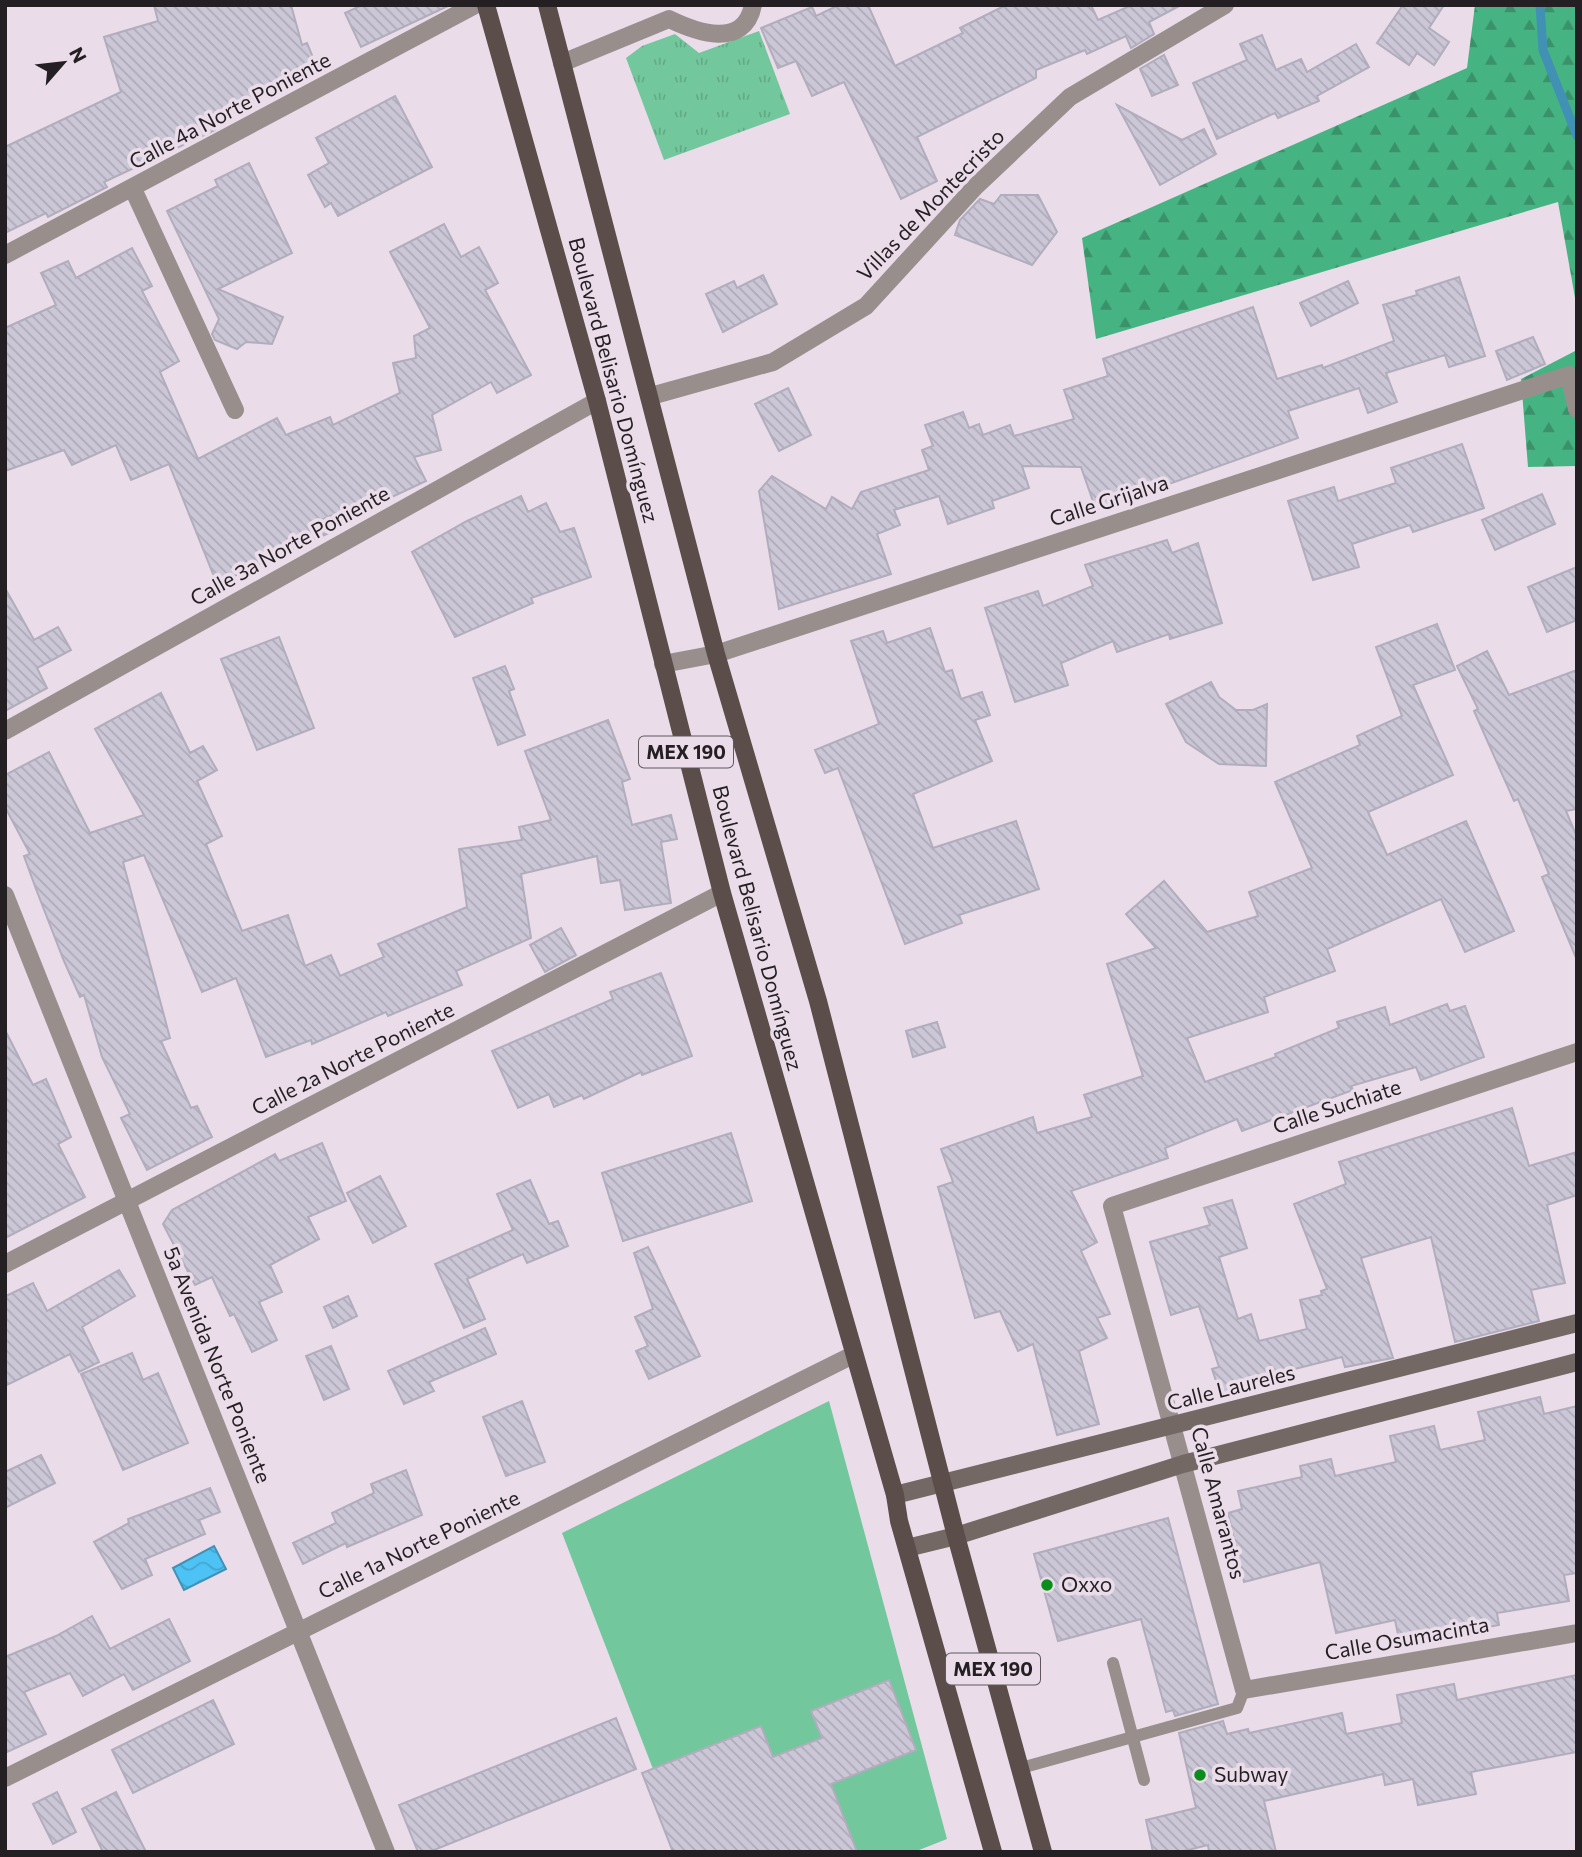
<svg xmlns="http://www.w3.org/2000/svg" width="1582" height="1857" viewBox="0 0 1582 1857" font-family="Commissioner,sans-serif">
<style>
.grass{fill:url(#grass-tufts)}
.forest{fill:url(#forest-firs)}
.green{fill:#72c79c}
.water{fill:url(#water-waves);stroke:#4191b5;stroke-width:2}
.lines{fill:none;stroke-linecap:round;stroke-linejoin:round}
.stream{stroke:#4191b5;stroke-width:9}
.building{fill:url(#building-back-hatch);stroke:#b1adbd;stroke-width:2}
.lane{stroke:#988f8d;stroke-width:12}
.street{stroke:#988f8d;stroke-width:18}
.secondary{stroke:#746865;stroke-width:18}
.primary{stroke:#5b4d49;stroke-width:18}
.poi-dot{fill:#0a8d1b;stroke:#eadce9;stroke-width:2.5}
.labels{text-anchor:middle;stroke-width:7;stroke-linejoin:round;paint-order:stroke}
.shield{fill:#eadce9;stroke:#5f585e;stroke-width:2}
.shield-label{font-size:19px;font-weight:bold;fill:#241f23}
.street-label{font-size:21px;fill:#241f23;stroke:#eadce9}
.poi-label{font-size:21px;fill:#241f23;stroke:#eadce9;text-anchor:start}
</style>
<defs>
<pattern id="grass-tufts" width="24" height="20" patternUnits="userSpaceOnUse" patternTransform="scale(1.75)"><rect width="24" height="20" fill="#72c79c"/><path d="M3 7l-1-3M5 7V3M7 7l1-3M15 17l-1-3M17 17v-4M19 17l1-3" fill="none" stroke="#63aa86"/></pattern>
<pattern id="forest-firs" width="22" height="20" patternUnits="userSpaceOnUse" patternTransform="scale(1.75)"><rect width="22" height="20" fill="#46b482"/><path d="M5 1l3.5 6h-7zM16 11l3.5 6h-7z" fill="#3a926a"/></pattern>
<pattern id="water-waves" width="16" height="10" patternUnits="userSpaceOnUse" patternTransform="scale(1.75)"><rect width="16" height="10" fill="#4dc2f4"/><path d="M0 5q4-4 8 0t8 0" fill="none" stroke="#43a6d1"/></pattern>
<pattern id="building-back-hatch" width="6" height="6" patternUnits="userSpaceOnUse" patternTransform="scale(1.75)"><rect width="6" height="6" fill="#cbc7d7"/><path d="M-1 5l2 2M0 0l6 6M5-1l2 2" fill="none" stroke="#aeaab8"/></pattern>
</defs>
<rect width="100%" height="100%" fill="#eadce9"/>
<path class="grass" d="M 759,31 L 790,114 L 664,160 L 626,58 L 642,46 L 675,34 L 699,53 Z"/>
<g class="forest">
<path d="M 1475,5 L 1577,5 L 1577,309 L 1558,202 L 1096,339 L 1082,238 L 1467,68 Z"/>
<path d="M 1577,350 L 1577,466 L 1528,467 L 1521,379 Z"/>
</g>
<path class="green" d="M 829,1401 L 947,1839 L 914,1852 L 685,1852 L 562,1533 Z"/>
<path class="water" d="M 214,1546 L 226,1569 L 184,1590 L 173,1568 Z"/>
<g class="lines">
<path class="stream" d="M 1540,5 L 1543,50 L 1577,136"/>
</g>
<g class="building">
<path d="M 154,5 L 291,5 L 302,45 L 307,43 L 319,72 L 247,102 L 249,106 L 207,114 L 215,130 L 104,182 L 107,187 L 48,217 L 46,213 L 5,233 L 5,147 L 121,92 L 104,37 L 158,21 Z"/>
<path d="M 362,5 L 450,5 L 361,47 L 345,13 Z"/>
<path d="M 839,5 L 868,5 L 895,66 L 963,33 L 960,28 L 1006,5 L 1091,5 L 1098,20 L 1132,5 L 1181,5 L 1149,22 L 1154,34 L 1131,48 L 1126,36 L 1087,54 L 1085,50 L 1036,70 L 1036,78 L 917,137 L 937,181 L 901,199 L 844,82 L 812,96 L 796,61 L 778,68 L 761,28 L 812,7 L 816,16 Z"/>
<path d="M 1403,5 L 1444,5 L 1429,28 L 1449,42 L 1434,65 L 1417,53 L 1409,65 L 1377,43 Z"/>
<path d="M 1262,35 L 1276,70 L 1301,59 L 1307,72 L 1356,44 L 1369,67 L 1317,96 L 1319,101 L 1278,118 L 1275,113 L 1217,139 L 1193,83 L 1247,60 L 1240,44 Z"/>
<path d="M 1164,55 L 1178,85 L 1152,96 L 1140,69 Z"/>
<path d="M 395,96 L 432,167 L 338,216 L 331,203 L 325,207 L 308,175 L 329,163 L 316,138 Z"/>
<path d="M 1117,105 L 1182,140 L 1204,129 L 1216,154 L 1160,185 Z"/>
<path d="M 249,163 L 292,253 L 218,289 L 283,317 L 272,344 L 246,342 L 237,349 L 215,340 L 212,334 L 219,319 L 167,211 L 218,186 L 215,180 Z"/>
<path d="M 1001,195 L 1038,195 L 1057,232 L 1032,265 L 955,235 L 960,220 L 980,199 L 994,204 Z"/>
<path d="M 444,224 L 461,257 L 479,247 L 498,283 L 485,290 L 531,375 L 497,393 L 491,382 L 432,415 L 441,450 L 414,457 L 426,481 L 375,505 L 372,498 L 323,519 L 329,533 L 217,584 L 169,464 L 131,480 L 116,445 L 72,465 L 64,450 L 5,471 L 5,328 L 56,305 L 41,273 L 68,261 L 76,278 L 132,248 L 152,286 L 142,291 L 179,361 L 160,372 L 198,459 L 277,418 L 286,435 L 330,417 L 333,425 L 400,393 L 393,363 L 416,358 L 414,336 L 430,328 L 390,252 Z"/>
<path d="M 763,275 L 777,304 L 723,332 L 706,294 L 734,281 L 737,288 Z"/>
<path d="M 1459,277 L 1485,356 L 1449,367 L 1445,355 L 1386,373 L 1397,402 L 1368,413 L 1359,388 L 1288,411 L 1298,438 L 1096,510 L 1081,467 L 1022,466 L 1029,488 L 992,501 L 994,508 L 948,524 L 939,496 L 894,510 L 900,525 L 877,534 L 891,574 L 779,609 L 759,491 L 772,476 L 826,509 L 832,497 L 852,509 L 861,492 L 929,470 L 922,450 L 933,446 L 925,425 L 963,412 L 969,428 L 979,424 L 983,435 L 1010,425 L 1014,436 L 1074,419 L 1064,390 L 1108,376 L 1103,359 L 1253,307 L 1277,379 L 1322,365 L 1323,368 L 1394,341 L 1383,305 L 1417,295 L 1416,291 Z"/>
<path d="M 1348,281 L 1358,303 L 1311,326 L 1300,303 Z"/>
<path d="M 1533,337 L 1545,364 L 1507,380 L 1496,351 Z"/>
<path d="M 788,388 L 811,435 L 779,451 L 755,404 Z"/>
<path d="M 1462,444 L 1484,508 L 1413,532 L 1410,525 L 1352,544 L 1359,567 L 1313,580 L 1288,501 L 1334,487 L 1338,501 L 1396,483 L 1391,468 Z"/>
<path d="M 1542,494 L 1555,524 L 1495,550 L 1482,520 Z"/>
<path d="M 521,496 L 528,512 L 546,503 L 560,532 L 574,528 L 591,577 L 531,598 L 533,603 L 455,637 L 412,552 L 467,521 Z"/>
<path d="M 1167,540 L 1172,553 L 1198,543 L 1222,623 L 1170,639 L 1169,634 L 1117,652 L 1113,641 L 1061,663 L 1068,685 L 1015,702 L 985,608 L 1038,591 L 1043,606 L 1093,586 L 1085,565 Z"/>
<path d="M 1577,567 L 1577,620 L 1547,632 L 1528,587 Z"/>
<path d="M 5,588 L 34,640 L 58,627 L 71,650 L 37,668 L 47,688 L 5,711 Z"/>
<path d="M 1437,624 L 1455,670 L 1413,685 L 1453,775 L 1368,812 L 1387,855 L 1466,821 L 1514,931 L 1465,952 L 1441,899 L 1327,949 L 1335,971 L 1264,997 L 1268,1012 L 1187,1038 L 1205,1082 L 1276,1057 L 1275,1054 L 1339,1028 L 1337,1022 L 1385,1007 L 1390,1025 L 1447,1004 L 1450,1011 L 1465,1006 L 1484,1057 L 1421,1080 L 1416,1067 L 1351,1086 L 1353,1090 L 1242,1131 L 1237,1119 L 1165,1148 L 1168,1158 L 1071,1191 L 1097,1242 L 1081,1251 L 1110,1314 L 1097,1318 L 1107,1338 L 1079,1351 L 1099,1424 L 1057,1435 L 1033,1344 L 1018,1351 L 1000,1311 L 975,1318 L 938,1187 L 953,1182 L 941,1149 L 1033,1117 L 1037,1133 L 1092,1117 L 1084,1095 L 1143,1076 L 1107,964 L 1156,948 L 1126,914 L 1164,881 L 1207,932 L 1258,916 L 1249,892 L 1312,868 L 1275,782 L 1360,745 L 1357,736 L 1402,716 L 1376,647 Z"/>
<path d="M 930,628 L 945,672 L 952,670 L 961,699 L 982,692 L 990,715 L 975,720 L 992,761 L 913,794 L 933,848 L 1016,821 L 1039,889 L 959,915 L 962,923 L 905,944 L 838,768 L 825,773 L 815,750 L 879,724 L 851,641 L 883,631 L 887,643 Z"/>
<path d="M 279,637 L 314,728 L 257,750 L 221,659 Z"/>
<path d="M 1487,651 L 1509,695 L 1577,670 L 1577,809 L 1566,811 L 1577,837 L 1577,960 L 1542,877 L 1549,874 L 1518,799 L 1514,801 L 1474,711 L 1478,709 L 1457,666 Z"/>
<path d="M 505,666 L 514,689 L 509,691 L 525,735 L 498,745 L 473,678 Z"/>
<path d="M 1211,682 L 1219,697 L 1236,710 L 1253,710 L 1267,704 L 1266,766 L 1219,764 L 1186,742 L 1166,704 Z"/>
<path d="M 161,693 L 190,753 L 203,746 L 217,770 L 197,781 L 222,836 L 206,844 L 242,931 L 288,915 L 305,966 L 331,955 L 340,976 L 384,957 L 378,944 L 467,907 L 459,849 L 522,840 L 519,827 L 551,820 L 525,751 L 608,720 L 630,779 L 622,782 L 632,825 L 671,815 L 677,839 L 661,842 L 671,903 L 625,910 L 620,880 L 601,883 L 597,856 L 521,874 L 531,938 L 456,971 L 462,985 L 388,1016 L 386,1012 L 312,1044 L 311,1040 L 266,1057 L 236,978 L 202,992 L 144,855 L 123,862 L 170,1038 L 161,1041 L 191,1108 L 197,1106 L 212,1137 L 147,1170 L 121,1118 L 130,1114 L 102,1057 L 84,995 L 80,997 L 64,961 L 36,889 L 24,856 L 30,854 L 5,807 L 5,775 L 49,752 L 90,833 L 144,815 L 95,729 Z"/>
<path d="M 561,928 L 576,955 L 545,972 L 530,945 Z"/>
<path d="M 661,973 L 692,1056 L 642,1075 L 641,1072 L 584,1099 L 582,1095 L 554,1107 L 549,1094 L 518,1108 L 492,1051 L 613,999 L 610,992 Z"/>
<path d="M 937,1022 L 945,1047 L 913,1057 L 906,1031 Z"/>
<path d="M 5,1030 L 33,1085 L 46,1079 L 71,1137 L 58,1144 L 85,1197 L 5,1238 Z"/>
<path d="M 1512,1108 L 1529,1166 L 1577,1152 L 1577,1195 L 1547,1205 L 1565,1283 L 1531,1290 L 1539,1321 L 1455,1342 L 1431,1237 L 1361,1258 L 1393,1358 L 1345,1367 L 1342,1357 L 1279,1373 L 1282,1380 L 1222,1399 L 1212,1369 L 1219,1367 L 1199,1306 L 1171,1315 L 1150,1242 L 1210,1225 L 1204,1208 L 1232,1200 L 1247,1248 L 1219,1257 L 1238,1319 L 1251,1314 L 1259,1341 L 1307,1329 L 1300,1300 L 1322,1295 L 1321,1291 L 1327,1289 L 1294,1204 L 1346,1184 L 1339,1162 Z"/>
<path d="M 731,1133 L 752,1201 L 623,1241 L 602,1173 Z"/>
<path d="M 322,1143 L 346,1201 L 308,1217 L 319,1239 L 270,1265 L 282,1292 L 259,1302 L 277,1340 L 252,1352 L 234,1314 L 230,1316 L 212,1277 L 195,1285 L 163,1224 L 172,1210 L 275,1154 L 279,1161 Z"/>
<path d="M 380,1176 L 406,1226 L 373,1243 L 347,1193 Z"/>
<path d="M 530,1180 L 549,1224 L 558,1221 L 568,1246 L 527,1263 L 523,1254 L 467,1279 L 485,1319 L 464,1328 L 435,1264 L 513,1230 L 497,1194 Z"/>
<path d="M 648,1247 L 700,1356 L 649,1379 L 636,1351 L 648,1346 L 635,1317 L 653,1309 L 634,1253 Z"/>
<path d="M 119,1270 L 135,1296 L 82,1327 L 99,1362 L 79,1372 L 70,1354 L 5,1386 L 6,1296 L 33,1283 L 47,1311 Z"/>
<path d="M 348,1296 L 357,1316 L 333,1328 L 324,1307 Z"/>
<path d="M 485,1328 L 496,1354 L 429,1382 L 434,1391 L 404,1404 L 388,1371 Z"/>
<path d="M 331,1346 L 349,1389 L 324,1400 L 306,1356 Z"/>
<path d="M 132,1353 L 143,1380 L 158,1373 L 188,1443 L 123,1470 L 81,1374 Z"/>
<path d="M 1540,1397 L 1544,1414 L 1577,1406 L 1577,1573 L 1564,1575 L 1569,1601 L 1497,1613 L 1499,1625 L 1400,1644 L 1395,1620 L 1336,1633 L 1320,1562 L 1244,1582 L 1228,1513 L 1242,1509 L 1238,1491 L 1302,1477 L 1300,1466 L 1331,1459 L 1335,1476 L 1396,1462 L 1390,1436 L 1434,1426 L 1440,1450 L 1485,1440 L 1478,1412 Z"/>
<path d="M 522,1401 L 545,1462 L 506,1476 L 483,1417 Z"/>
<path d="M 41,1455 L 55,1483 L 5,1508 L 5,1472 Z"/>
<path d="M 406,1470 L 422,1515 L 347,1547 L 346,1543 L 303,1564 L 293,1543 L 336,1523 L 332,1513 L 374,1493 L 371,1484 Z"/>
<path d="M 210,1488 L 220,1512 L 199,1520 L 205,1534 L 145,1559 L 152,1575 L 122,1589 L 94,1542 L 129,1523 L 128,1519 Z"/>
<path d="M 1168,1518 L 1218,1704 L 1175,1716 L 1173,1710 L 1166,1712 L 1141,1619 L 1058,1641 L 1034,1554 Z"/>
<path d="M 92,1616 L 110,1649 L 169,1619 L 190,1661 L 133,1690 L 124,1674 L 83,1696 L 70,1673 L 24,1692 L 46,1734 L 5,1753 L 5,1657 L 56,1636 Z"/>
<path d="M 1577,1675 L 1577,1752 L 1471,1772 L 1476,1794 L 1418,1805 L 1413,1779 L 1385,1785 L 1383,1774 L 1264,1801 L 1276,1852 L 1209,1852 L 1208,1845 L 1180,1852 L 1153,1852 L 1146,1820 L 1196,1808 L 1179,1733 L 1223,1721 L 1227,1734 L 1248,1729 L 1249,1733 L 1342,1713 L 1346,1734 L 1402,1723 L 1397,1695 L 1454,1684 L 1457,1700 Z"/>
<path d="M 889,1680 L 916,1750 L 831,1784 L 857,1852 L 673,1852 L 642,1773 L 761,1726 L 773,1757 L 822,1738 L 811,1711 Z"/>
<path d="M 213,1700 L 234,1744 L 133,1793 L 112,1750 Z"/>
<path d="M 616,1718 L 636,1769 L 429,1852 L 418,1852 L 399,1805 Z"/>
<path d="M 57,1792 L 76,1832 L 53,1844 L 33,1804 Z"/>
<path d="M 116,1792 L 146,1852 L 103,1852 L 82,1809 Z"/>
</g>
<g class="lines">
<g class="lane">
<path d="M 1113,1663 L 1144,1780"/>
<path d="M 1021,1768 L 1237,1708 L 1244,1690"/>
</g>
<g class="street">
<path d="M 562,63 L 669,19 C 696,32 744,50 753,5"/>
<path d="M 133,189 L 235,410"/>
<path d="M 5,255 L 475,5"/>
<path d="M 651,396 L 773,362 L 866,306 L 975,187 L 1070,97 L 1225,5"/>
<path d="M 663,664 L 716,654 L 1569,375 L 1577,409"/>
<path d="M 5,731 L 597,401"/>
<path d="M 5,895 L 386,1852"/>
<path d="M 1577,1052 L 1112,1206 L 1244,1690 L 1577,1633"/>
<path d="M 5,1264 L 722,893"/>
<path d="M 5,1778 L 853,1355"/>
</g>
<g class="secondary">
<path d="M 895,1495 L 1577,1323"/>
<path d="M 907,1548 L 956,1536 L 1183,1464 L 1577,1362"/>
</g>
<g class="primary">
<path d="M 486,5 L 597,401 L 722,893 L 895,1495 L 899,1521 L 993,1852"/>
<path d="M 547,5 L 716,654 L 818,1001 L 956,1536 L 1043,1852"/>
</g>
</g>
<g class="poi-dot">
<circle cx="1047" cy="1585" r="7"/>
<circle cx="1200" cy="1775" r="7"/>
</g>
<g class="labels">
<g class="shield">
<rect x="639" y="736.5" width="94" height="31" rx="5"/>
<rect x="946" y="1653.5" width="94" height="31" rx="5"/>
</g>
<g class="shield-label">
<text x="686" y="759">MEX 190</text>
<text x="993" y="1676">MEX 190</text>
</g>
<g class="street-label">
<text transform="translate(230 111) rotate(-28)" y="7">Calle 4a Norte Poniente</text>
<text transform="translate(931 205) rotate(-46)" y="7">Villas de Montecristo</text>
<text transform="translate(613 380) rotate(75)" y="7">Boulevard Belisario Domínguez</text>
<text transform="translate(1109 501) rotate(-18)" y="7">Calle Grijalva</text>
<text transform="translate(290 546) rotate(-29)" y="7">Calle 3a Norte Poniente</text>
<text transform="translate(757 928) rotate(75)" y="7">Boulevard Belisario Domínguez</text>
<text transform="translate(353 1059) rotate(-27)" y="7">Calle 2a Norte Poniente</text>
<text transform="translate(1337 1107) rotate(-18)" y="7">Calle Suchiate</text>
<text transform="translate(217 1365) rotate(68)" y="7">5a Avenida Norte Poniente</text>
<text transform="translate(1231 1388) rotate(-14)" y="7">Calle Laureles</text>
<text transform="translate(1218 1503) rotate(75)" y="7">Calle Amarantos</text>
<text transform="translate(419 1545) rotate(-26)" y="7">Calle 1a Norte Poniente</text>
<text transform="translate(1407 1639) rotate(-10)" y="7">Calle Osumacinta</text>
</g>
<g class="poi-label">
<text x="1061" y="1592">Oxxo</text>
<text x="1214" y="1782">Subway</text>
</g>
</g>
<rect width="1582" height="1857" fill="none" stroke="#241f23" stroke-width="14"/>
<g transform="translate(63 63) rotate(62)" stroke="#eadce9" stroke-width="5" paint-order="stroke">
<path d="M0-5L12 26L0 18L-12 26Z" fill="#241f23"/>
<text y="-10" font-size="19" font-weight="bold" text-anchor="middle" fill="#241f23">N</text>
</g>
</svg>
